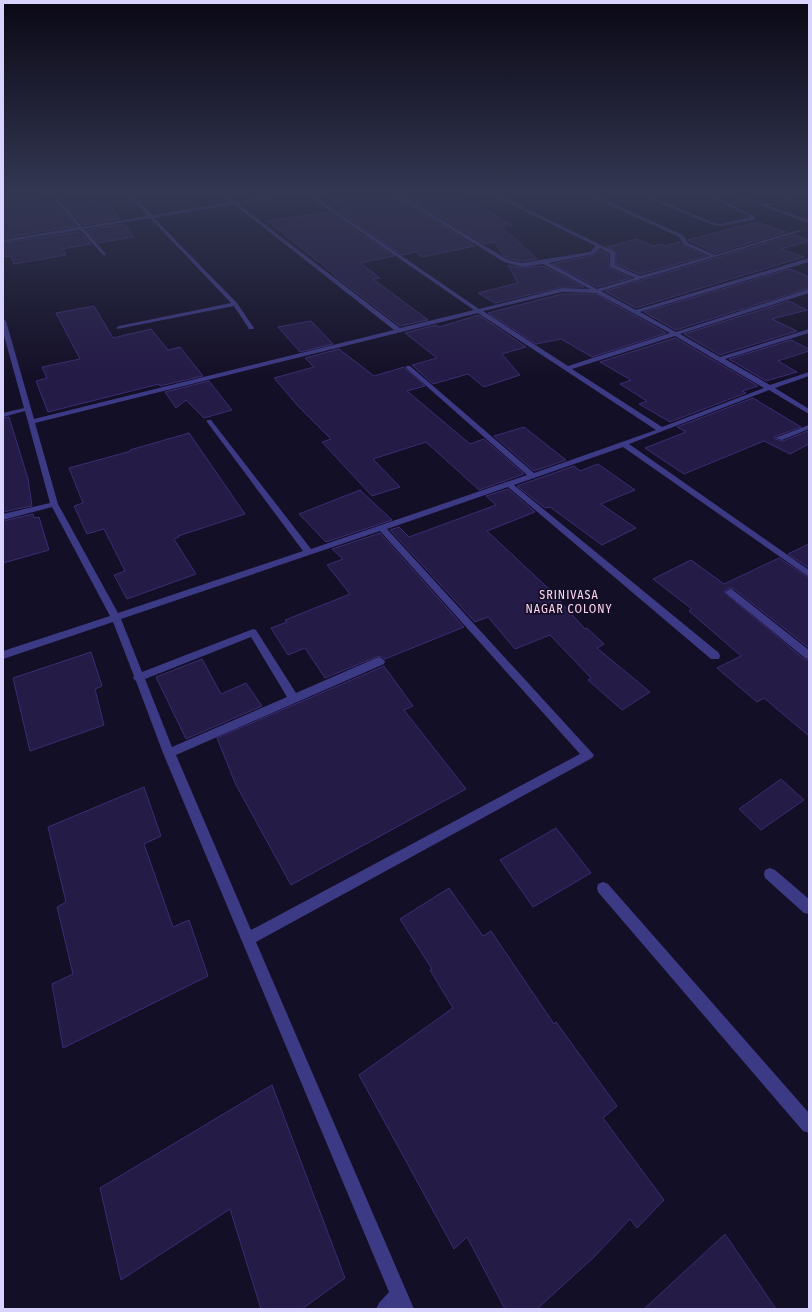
<svg xmlns="http://www.w3.org/2000/svg" width="812" height="1312" viewBox="0 0 812 1312" font-family="'Fira Sans Condensed',sans-serif">
<style>
.building{fill:#241b47;stroke:#3b2d73}
.lines{fill:none;stroke-linecap:round;stroke-linejoin:round}
.minor{fill:#3d3a85;fill-rule:evenodd}
.labels{text-anchor:middle;stroke-width:3.5;stroke-linejoin:round;paint-order:stroke}
.neighbourhood-label{font-size:12px;letter-spacing:1px;fill:#ffd6f0;stroke:#130f26}
</style>
<rect width="100%" height="100%" fill="#130f26"/>
<g class="building">
<path d="M 6,194 L 39,194 L 49,207 L 58,206 L 75,226 L 3,238 L 3,201 L 8,200 Z"/>
<path d="M 324,194 L 393,194 L 475,246 L 422,257 L 415,252 L 402,255 L 338,211 L 347,209 Z"/>
<path d="M 402,194 L 453,194 L 481,208 L 512,225 L 502,227 L 537,259 L 522,261 L 509,259 L 503,255 L 495,242 L 485,244 Z"/>
<path d="M 96,200 L 100,205 L 108,204 L 120,219 L 83,225 L 65,205 Z"/>
<path d="M 329,212 L 394,256 L 360,263 L 380,278 L 373,279 L 428,320 L 400,326 L 335,276 L 336,276 L 268,221 Z"/>
<path d="M 757,222 L 786,232 L 715,253 L 688,240 Z"/>
<path d="M 124,224 L 134,237 L 98,243 L 87,230 Z"/>
<path d="M 79,232 L 91,244 L 62,249 L 66,255 L 14,264 L 11,256 L 3,257 L 3,243 Z"/>
<path d="M 794,235 L 809,241 L 781,249 L 804,257 L 636,308 L 605,291 Z"/>
<path d="M 637,239 L 653,246 L 660,244 L 665,246 L 680,242 L 683,246 L 706,256 L 640,274 L 616,264 L 616,252 L 607,247 Z"/>
<path d="M 600,250 L 608,255 L 609,268 L 631,278 L 597,287 L 553,264 L 594,255 Z"/>
<path d="M 508,265 L 522,268 L 543,266 L 584,287 L 562,287 L 495,303 L 478,293 L 518,283 Z"/>
<path d="M 790,269 L 809,277 L 809,288 L 676,330 L 644,312 Z"/>
<path d="M 562,294 L 596,294 L 666,333 L 592,357 L 561,339 L 536,344 L 488,313 Z"/>
<path d="M 789,301 L 807,310 L 772,319 L 797,331 L 720,355 L 684,334 Z"/>
<path d="M 94,306 L 113,338 L 151,329 L 168,350 L 180,347 L 203,376 L 160,386 L 159,384 L 48,412 L 36,381 L 47,378 L 42,367 L 80,359 L 56,313 Z"/>
<path d="M 479,315 L 526,347 L 502,354 L 520,375 L 484,387 L 468,374 L 433,384 L 412,365 L 437,358 L 405,333 L 436,325 L 439,327 Z"/>
<path d="M 311,321 L 333,344 L 300,352 L 278,327 Z"/>
<path d="M 675,338 L 758,386 L 742,391 L 746,393 L 670,422 L 639,404 L 647,401 L 620,384 L 631,380 L 600,362 Z"/>
<path d="M 791,340 L 809,349 L 809,351 L 778,361 L 797,372 L 766,381 L 729,359 Z"/>
<path d="M 339,349 L 374,376 L 404,367 L 425,386 L 407,391 L 470,444 L 484,439 L 524,474 L 479,490 L 426,442 L 373,459 L 400,487 L 372,496 L 322,442 L 331,439 L 298,406 L 274,378 L 314,367 L 305,358 Z"/>
<path d="M 209,381 L 232,410 L 204,418 L 186,400 L 176,408 L 165,392 Z"/>
<path d="M 753,398 L 801,427 L 774,437 L 775,439 L 783,441 L 808,431 L 809,444 L 790,454 L 764,441 L 684,474 L 645,448 L 686,432 L 677,427 Z"/>
<path d="M 9,417 L 28,479 L 32,506 L 3,512 L 3,418 Z"/>
<path d="M 524,427 L 566,460 L 534,471 L 494,436 Z"/>
<path d="M 189,433 L 245,514 L 178,536 L 179,537 L 174,539 L 196,574 L 127,599 L 114,575 L 125,571 L 104,529 L 87,534 L 74,506 L 83,503 L 69,468 L 131,451 L 130,450 Z"/>
<path d="M 598,464 L 635,490 L 601,504 L 636,528 L 602,545 L 550,507 L 545,508 L 517,486 L 574,466 L 580,471 Z"/>
<path d="M 508,489 L 535,512 L 487,531 L 549,589 L 585,629 L 587,628 L 604,644 L 597,648 L 650,692 L 622,710 L 588,680 L 591,678 L 550,635 L 515,649 L 488,617 L 475,622 L 390,530 L 399,527 L 409,537 L 496,505 L 486,496 Z"/>
<path d="M 360,490 L 392,520 L 326,542 L 299,514 Z"/>
<path d="M 33,514 L 34,518 L 39,517 L 49,550 L 3,563 L 3,521 Z"/>
<path d="M 380,533 L 464,627 L 385,659 L 381,656 L 376,657 L 325,678 L 305,648 L 288,655 L 271,628 L 287,622 L 285,620 L 350,594 L 327,565 L 343,559 L 332,549 Z"/>
<path d="M 809,544 L 809,568 L 788,554 Z"/>
<path d="M 779,558 L 809,578 L 809,648 L 734,589 L 729,588 L 724,592 L 804,659 L 809,660 L 809,736 L 764,698 L 757,702 L 717,668 L 741,656 L 689,611 L 692,609 L 653,579 L 691,560 L 724,584 Z"/>
<path d="M 91,652 L 102,686 L 95,689 L 104,725 L 30,751 L 13,678 Z"/>
<path d="M 202,659 L 221,694 L 246,683 L 262,706 L 186,739 L 156,677 Z"/>
<path d="M 384,666 L 413,706 L 404,710 L 466,789 L 291,885 L 236,785 L 217,738 Z"/>
<path d="M 781,779 L 804,800 L 761,830 L 739,809 Z"/>
<path d="M 144,787 L 161,836 L 144,844 L 173,927 L 189,920 L 208,976 L 63,1048 L 52,984 L 73,974 L 57,907 L 66,902 L 48,827 Z"/>
<path d="M 556,828 L 591,873 L 533,907 L 500,860 Z"/>
<path d="M 449,888 L 483,936 L 491,931 L 554,1024 L 556,1022 L 617,1106 L 603,1118 L 664,1200 L 637,1228 L 630,1219 L 594,1257 L 537,1309 L 505,1309 L 467,1237 L 454,1249 L 359,1075 L 453,1008 L 430,970 L 432,969 L 400,919 Z"/>
<path d="M 272,1085 L 345,1278 L 302,1309 L 261,1309 L 230,1209 L 121,1280 L 100,1188 Z"/>
<path d="M 725,1234 L 776,1309 L 644,1309 Z"/>
</g>
<g class="lines">
<g class="minor">
<path d="M 50,194 L 54,194 L 82,227 L 148,216 L 127,194 L 132,194 L 152,215 L 231,202 L 221,194 L 226,194 L 235,202 L 280,194 L 291,194 L 238,204 L 400,328 L 474,310 L 306,194 L 311,194 L 479,309 L 562,288 L 590,289 L 543,264 L 522,267 L 504,262 L 394,194 L 399,194 L 508,260 L 522,263 L 590,252 L 596,246 L 490,194 L 496,194 L 615,252 L 615,265 L 640,276 L 710,256 L 684,245 L 679,237 L 585,194 L 591,194 L 683,235 L 688,243 L 715,255 L 798,230 L 802,231 L 601,291 L 636,310 L 809,258 L 809,262 L 640,312 L 676,332 L 809,289 L 809,293 L 680,334 L 720,357 L 809,329 L 809,333 L 725,359 L 770,385 L 809,372 L 809,376 L 775,388 L 809,409 L 809,414 L 769,390 L 629,444 L 809,570 L 809,577 L 623,447 L 514,485 L 719,653 L 720,656 L 719,659 L 711,659 L 508,487 L 387,529 L 594,755 L 592,758 L 256,942 L 414,1309 L 376,1309 L 379,1303 L 389,1292 L 163,753 L 136,681 L 133,678 L 134,676 L 113,622 L 3,659 L 3,651 L 110,616 L 52,507 L 3,520 L 3,514 L 50,503 L 25,411 L 3,417 L 3,413 L 24,408 L 3,332 L 3,319 L 6,321 L 34,419 L 394,330 L 234,204 L 154,218 L 237,303 L 254,328 L 253,329 L 249,329 L 234,306 L 117,329 L 117,327 L 119,326 L 231,303 L 150,218 L 84,229 L 106,254 L 104,256 L 80,230 L 3,242 L 3,240 L 78,227 ZM 600,248 L 610,254 L 610,267 L 635,278 L 597,289 L 549,263 L 594,254 ZM 562,292 L 596,293 L 670,333 L 568,366 L 483,311 ZM 478,313 L 656,430 L 534,473 L 410,366 L 406,366 L 406,368 L 527,475 L 311,549 L 211,420 L 207,420 L 207,422 L 303,551 L 118,613 L 58,504 L 35,423 ZM 675,336 L 764,388 L 662,427 L 572,369 ZM 380,531 L 580,754 L 251,930 L 176,755 L 384,664 L 385,661 L 380,657 L 376,658 L 296,693 L 256,630 L 253,629 L 142,672 L 121,619 ZM 251,637 L 287,697 L 172,747 L 145,679 Z"/>
<path d="M 638,194 L 644,194 L 714,223 L 721,224 L 751,217 L 703,194 L 709,194 L 756,217 L 754,220 L 721,226 L 713,225 Z"/>
<path d="M 729,194 C 741,194 751,202 763,204 C 772,206 793,194 806,194 L 768,206 L 809,220 L 809,223 Z"/>
<path d="M 809,425 L 809,429 L 782,440 L 775,438 Z"/>
<path d="M 730,589 L 733,590 L 809,650 L 809,659 L 805,658 L 727,594 L 725,592 Z"/>
<path d="M 770,868 L 775,870 L 809,899 L 809,914 L 804,913 L 765,878 L 764,874 L 765,870 Z"/>
<path d="M 603,882 L 608,884 L 809,1113 L 809,1133 L 803,1131 L 598,892 L 597,888 L 598,884 Z"/>
</g>
</g>
<linearGradient id="sky" x2="0" y2="1"><stop stop-color="#0a0815"/><stop offset="0.51" stop-color="#333752"/><stop offset="1" stop-color="#333752" stop-opacity="0"/></linearGradient>
<rect width="812" height="378" fill="url(#sky)"/>
<g class="labels">
<g class="neighbourhood-label">
<text x="569" y="599">SRINIVASA<tspan x="569" dy="14">NAGAR COLONY</tspan></text>
</g>
</g>
<rect width="812" height="1312" fill="none" stroke="#d9d4ff" stroke-width="8"/>
</svg>
